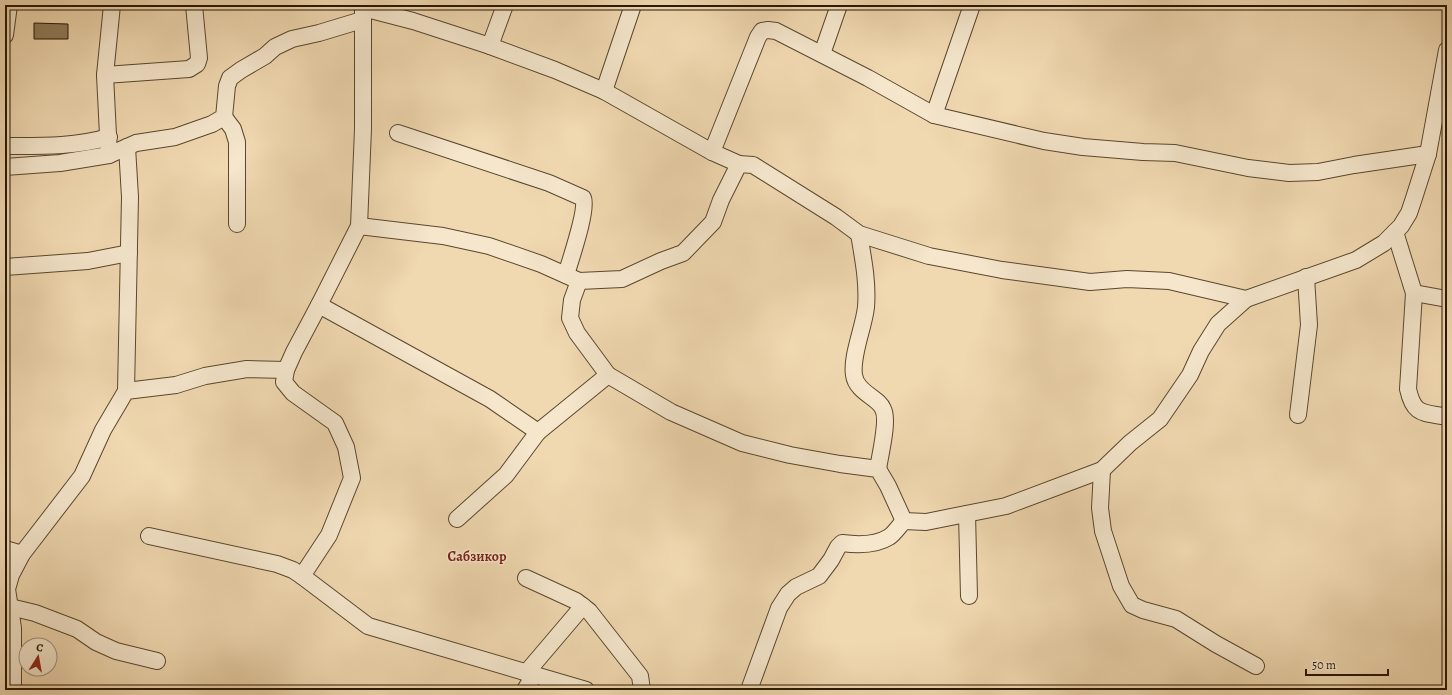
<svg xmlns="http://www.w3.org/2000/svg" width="1452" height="695" viewBox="0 0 1452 695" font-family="Alegreya,serif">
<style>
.building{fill:#907b5c;stroke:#281702}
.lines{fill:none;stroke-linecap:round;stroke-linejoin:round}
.minor-casing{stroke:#5a472e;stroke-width:18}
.minor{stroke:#f5e6cc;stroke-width:16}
.labels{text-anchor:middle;stroke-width:3;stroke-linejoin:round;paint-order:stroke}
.quarter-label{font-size:14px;font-weight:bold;fill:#7a1f14;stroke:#f5e6cc}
</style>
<rect width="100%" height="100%" fill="#f0d8b0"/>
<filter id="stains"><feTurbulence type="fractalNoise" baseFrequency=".005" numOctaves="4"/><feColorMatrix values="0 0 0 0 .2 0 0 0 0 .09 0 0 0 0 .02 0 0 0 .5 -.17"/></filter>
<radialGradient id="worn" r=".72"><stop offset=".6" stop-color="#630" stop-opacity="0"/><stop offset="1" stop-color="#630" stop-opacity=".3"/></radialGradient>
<path class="building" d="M 34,23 L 68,24 L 68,39 L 34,39 Z"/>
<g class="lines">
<defs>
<g id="minor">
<path d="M 363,5 L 363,129 L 359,226 L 319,305 L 294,352 L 286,370 L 284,382 L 293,393 L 335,423 L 346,447 L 352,478 L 329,535 L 302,576 L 368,626 L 586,690"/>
<path d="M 363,8 L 413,21 L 490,46 L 555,70 L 604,91 L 712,152 L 739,164"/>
<path d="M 5,35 L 9,5"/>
<path d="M 490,46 L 505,5"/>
<path d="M 822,54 L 839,5"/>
<path d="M 105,75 L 189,69 L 197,64 L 199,58 L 194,5"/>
<path d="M 604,91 L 633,5"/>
<path d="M 934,115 L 972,5"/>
<path d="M 224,117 L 233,129 L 237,142 L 237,224"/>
<path d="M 398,133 L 549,183 L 583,198 C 588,209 570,261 566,275"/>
<path d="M 5,146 C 40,146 75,147 109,137"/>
<path d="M 712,152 L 758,37 L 762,31 L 768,30 L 776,31 L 868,78 L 934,115 L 1044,141 L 1083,147 L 1143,152 L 1175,153 L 1248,168 L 1289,173 L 1318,172 L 1354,165 L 1428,154"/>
<path d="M 109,155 L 136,143 L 175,137 L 212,124 L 224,117 L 227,86 L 230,78 L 241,70 L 265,56 L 275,47 L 292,39 L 319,33 L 362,20"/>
<path d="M 5,167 L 60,163 L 109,155 L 105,75 L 112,5"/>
<path d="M 359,226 L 443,236 L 489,246 L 541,264 L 579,281 L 622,279 L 661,261 L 683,253 L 713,222 L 721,200 L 739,164 L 753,165 L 836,217 L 859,234 L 929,256 L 1002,270 L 1090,282 L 1127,279 L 1169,281 L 1246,299"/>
<path d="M 1395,232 L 1414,293 L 1408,389 C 1414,416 1423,412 1447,417"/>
<path d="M 859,234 C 863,258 868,282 866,307 C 864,327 851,356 854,375 C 856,392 879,398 883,409 C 889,420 880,455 878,469"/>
<path d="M 5,267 L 88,261 L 129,253"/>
<path d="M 579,281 L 572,300 L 570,318 L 577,333 L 608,375 L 671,412 L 742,443 L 790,455 L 840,464 L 878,469 L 888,486 L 904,521 L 926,522 L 1006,506 L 1102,470 L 1130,443 L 1160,419 L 1190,375 L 1201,351 L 1218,324 L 1246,299 L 1356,260 L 1384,243 L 1401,226 L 1409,213 L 1414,198 L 1428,154 L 1447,50"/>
<path d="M 1414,293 L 1447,299"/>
<path d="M 319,305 L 490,399 L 538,432 L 608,375"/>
<path d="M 126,391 L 130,197 L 127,147"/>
<path d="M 1298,415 L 1309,325 L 1306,277"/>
<path d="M 1102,470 L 1100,508 L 1103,531 L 1121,586 L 1132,605 L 1143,610 L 1176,619 L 1216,644 L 1256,666"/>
<path d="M 967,514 L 969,596"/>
<path d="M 457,519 L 506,475 L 538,432"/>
<path d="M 149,536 L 277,564 L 293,570 L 302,576"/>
<path d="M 5,549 L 22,554"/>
<path d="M 526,578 L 576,601 L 589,611 L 640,676 L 642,690"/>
<path d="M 10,607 L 35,613 L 77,629 L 96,642 L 116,651 L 157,661"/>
<path d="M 526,673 L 583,606"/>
<path d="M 13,690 L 13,628 L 7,589 L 11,575 L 22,554 L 82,476 L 103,430 L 126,391 L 176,385 L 205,376 L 247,369 L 286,370"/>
<path d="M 525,690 L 534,675"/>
<path d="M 749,690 L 779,608 L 788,594 L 796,587 L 819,576 L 831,560 L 838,547 L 842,543 C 857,545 875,546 889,537 C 894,534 899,526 904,521"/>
</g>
</defs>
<use href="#minor" class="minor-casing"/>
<use href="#minor" class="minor"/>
</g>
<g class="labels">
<g class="quarter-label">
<text x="477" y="561">Сабзикор</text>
</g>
</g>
<rect width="1452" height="695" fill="none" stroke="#f0d8b0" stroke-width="20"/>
<rect x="6" y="6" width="1440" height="683" fill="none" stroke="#281702" stroke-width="2"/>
<rect x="10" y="10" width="1432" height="675" fill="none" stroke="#281702"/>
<g transform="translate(38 657) rotate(11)"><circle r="19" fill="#f5e6cc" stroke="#a3937b"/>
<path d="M0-3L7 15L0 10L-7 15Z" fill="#8f2418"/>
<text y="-6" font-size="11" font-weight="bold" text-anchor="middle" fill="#281702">С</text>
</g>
<path d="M1306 669v6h82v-6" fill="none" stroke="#281702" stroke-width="2"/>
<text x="1312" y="669" font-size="12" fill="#281702" stroke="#f5e6cc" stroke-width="3" paint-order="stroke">50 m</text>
<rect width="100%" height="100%" filter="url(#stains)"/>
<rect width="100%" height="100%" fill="url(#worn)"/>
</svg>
